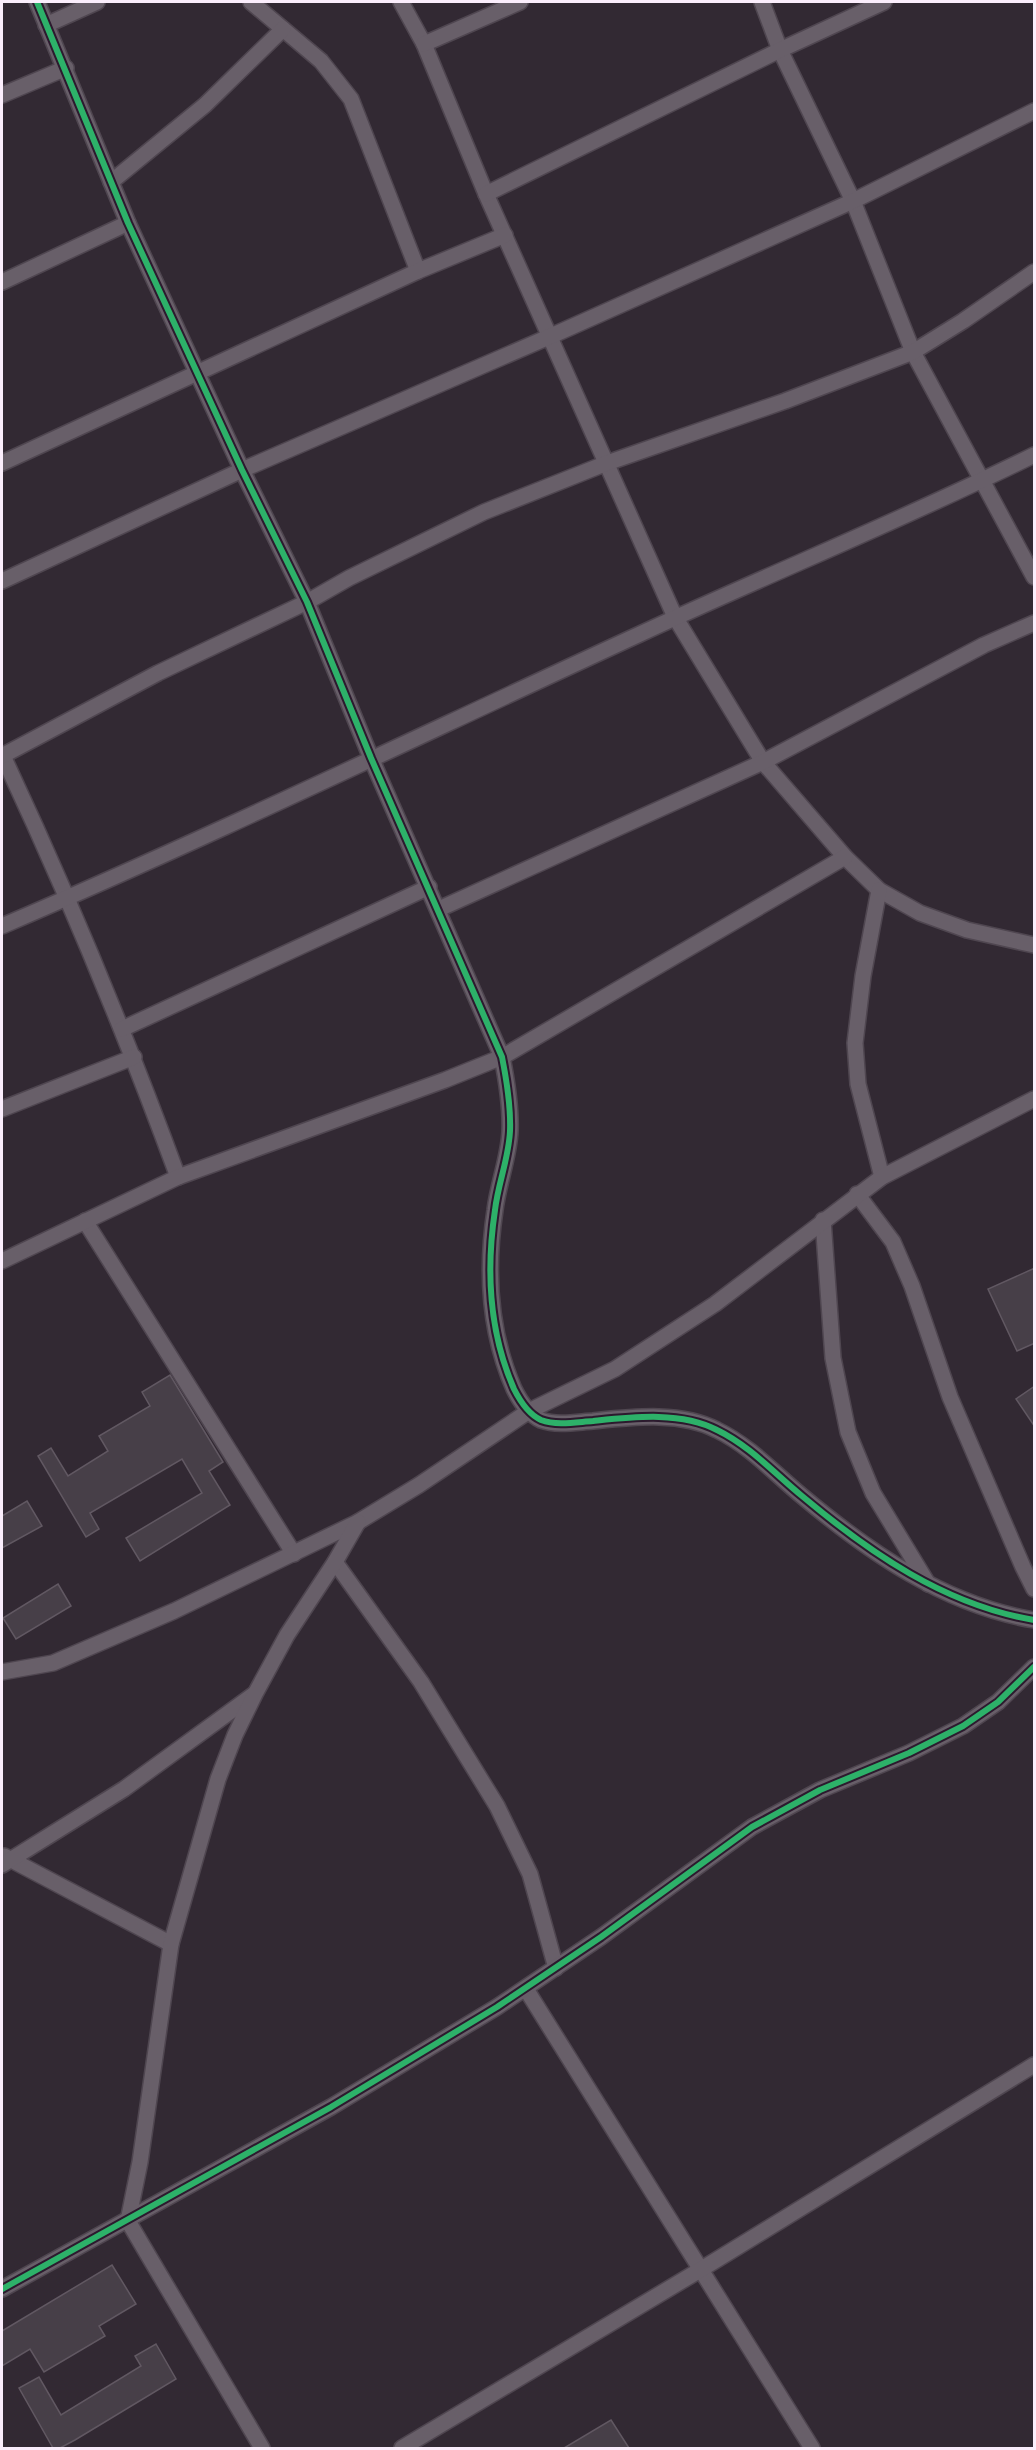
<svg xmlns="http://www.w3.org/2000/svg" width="1036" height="2450" viewBox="0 0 1036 2450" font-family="Inter,sans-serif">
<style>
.building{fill:#473f48;stroke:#615862;stroke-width:1.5}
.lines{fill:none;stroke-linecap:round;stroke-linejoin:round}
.minor-casing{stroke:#4f4650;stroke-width:18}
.minor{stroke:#685f69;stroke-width:15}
.cycleway-casing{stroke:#2c1a2e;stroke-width:10}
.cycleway{stroke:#2db169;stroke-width:6}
</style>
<rect width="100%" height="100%" fill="#322933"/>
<g class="building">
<path d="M 1035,1268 L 1035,1343 L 1017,1351 L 988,1289 Z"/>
<path d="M 170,1375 L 223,1462 L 209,1471 L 230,1505 L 140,1561 L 126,1538 L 202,1493 L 182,1459 L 90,1513 L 99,1529 L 86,1537 L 38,1456 L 51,1448 L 68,1476 L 108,1451 L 99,1436 L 150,1406 L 142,1392 Z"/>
<path d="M 1035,1386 L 1035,1427 L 1016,1399 Z"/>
<path d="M 27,1501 L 42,1526 L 2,1548 L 2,1516 Z"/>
<path d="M 58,1584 L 71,1606 L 16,1639 L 3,1618 Z"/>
<path d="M 112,2265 L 136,2304 L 99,2326 L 105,2336 L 44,2372 L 30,2349 L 2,2366 L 2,2331 Z"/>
<path d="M 156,2344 L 176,2379 L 75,2440 L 60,2448 L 53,2448 L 19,2388 L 39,2377 L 61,2415 L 141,2366 L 135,2356 Z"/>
<path d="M 611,2420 L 629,2448 L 564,2448 Z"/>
</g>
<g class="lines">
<defs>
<g id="minor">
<path d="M 37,2 L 128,223 L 242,470 L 307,602 L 371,758 L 502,1057 C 507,1082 511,1106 510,1131 C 509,1157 498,1184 495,1210 C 486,1270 489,1332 514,1389 C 520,1401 528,1414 541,1420 C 557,1426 577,1422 593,1421 C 632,1417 681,1411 717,1430 C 750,1446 774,1473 802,1496 C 870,1553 945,1605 1034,1620"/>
<path d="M 251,2 L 321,61 L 351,99 L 418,271"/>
<path d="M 401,2 L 424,44 L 486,194 L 675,617 L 763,762 L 845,857 L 879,890 L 920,913 L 967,930 L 1034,945"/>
<path d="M 762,2 L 780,50 L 853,201 L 913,352 L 1034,577"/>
<path d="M 46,25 L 97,2"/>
<path d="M 424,44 L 520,2"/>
<path d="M 2,95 L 66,68"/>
<path d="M 111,182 L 205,105 L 283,29"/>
<path d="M 486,194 L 780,50 L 884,2"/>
<path d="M 2,282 L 128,223"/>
<path d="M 2,463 L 418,271 L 505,235"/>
<path d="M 2,581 L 242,470 L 551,336 L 853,201 L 1034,111"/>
<path d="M 2,754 C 67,892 125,1033 178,1177"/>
<path d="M 2,756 L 158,673 L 307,602 L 349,578 L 484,512 L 607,463 L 785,401 L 913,352 L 963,321 L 1034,272"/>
<path d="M 879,890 L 863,976 L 855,1043 L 858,1084 L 882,1177"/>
<path d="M 439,909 L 763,762 L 984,645 L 1034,623"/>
<path d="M 2,926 C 217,834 427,732 640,634 C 771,573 905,519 1034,455"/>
<path d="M 122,1029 L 429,887"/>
<path d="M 2,1109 L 134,1057"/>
<path d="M 857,1194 L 893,1242 L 912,1286 L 950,1397 L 1023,1567 L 1034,1589"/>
<path d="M 823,1220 L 833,1358 L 848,1432 L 873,1493 L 928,1584"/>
<path d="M 85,1221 L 294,1554"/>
<path d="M 2,1261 L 178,1177 L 445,1080 L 502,1057 L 845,857"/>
<path d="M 335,1562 L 421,1682 L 497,1806 L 530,1874 L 556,1968"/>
<path d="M 2,1672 L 53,1663 L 174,1611 L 358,1522 L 419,1485 L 529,1411 L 615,1369 L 715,1304 L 882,1177 L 1034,1099"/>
<path d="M 4,1856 L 171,1944"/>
<path d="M 2,1865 L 124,1789 L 253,1695"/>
<path d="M 526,1989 L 812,2448"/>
<path d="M 2,2289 L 331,2107 L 497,2007 L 601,1937 L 752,1827 L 820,1790 L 909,1753 L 963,1726 L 998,1702 L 1034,1667"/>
<path d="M 262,2448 L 128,2221 L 140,2162 L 171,1944 L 218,1779 L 235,1735 L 255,1694 L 287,1635 L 335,1562 L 358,1522"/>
<path d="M 402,2448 L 700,2270 L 1034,2065"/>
</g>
</defs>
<use href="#minor" class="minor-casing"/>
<use href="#minor" class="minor"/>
<defs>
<g id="cycleway">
<path d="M 37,2 L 128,223 L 242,470 L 307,602 L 371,758 L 502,1057 C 507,1082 511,1106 510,1131 C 509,1157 498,1184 495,1210 C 486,1270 489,1332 514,1389 C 520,1401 528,1414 541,1420 C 557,1426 577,1422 593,1421 C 632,1417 681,1411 717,1430 C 750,1446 774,1473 802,1496 C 870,1553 945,1605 1034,1620"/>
<path d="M 2,2289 L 331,2107 L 497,2007 L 601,1937 L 752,1827 L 820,1790 L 909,1753 L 963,1726 L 998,1702 L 1034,1667"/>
</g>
</defs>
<use href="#cycleway" class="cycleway-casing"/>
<use href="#cycleway" class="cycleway"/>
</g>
<rect width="1036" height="2450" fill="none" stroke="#fbeefc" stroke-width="6"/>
</svg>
